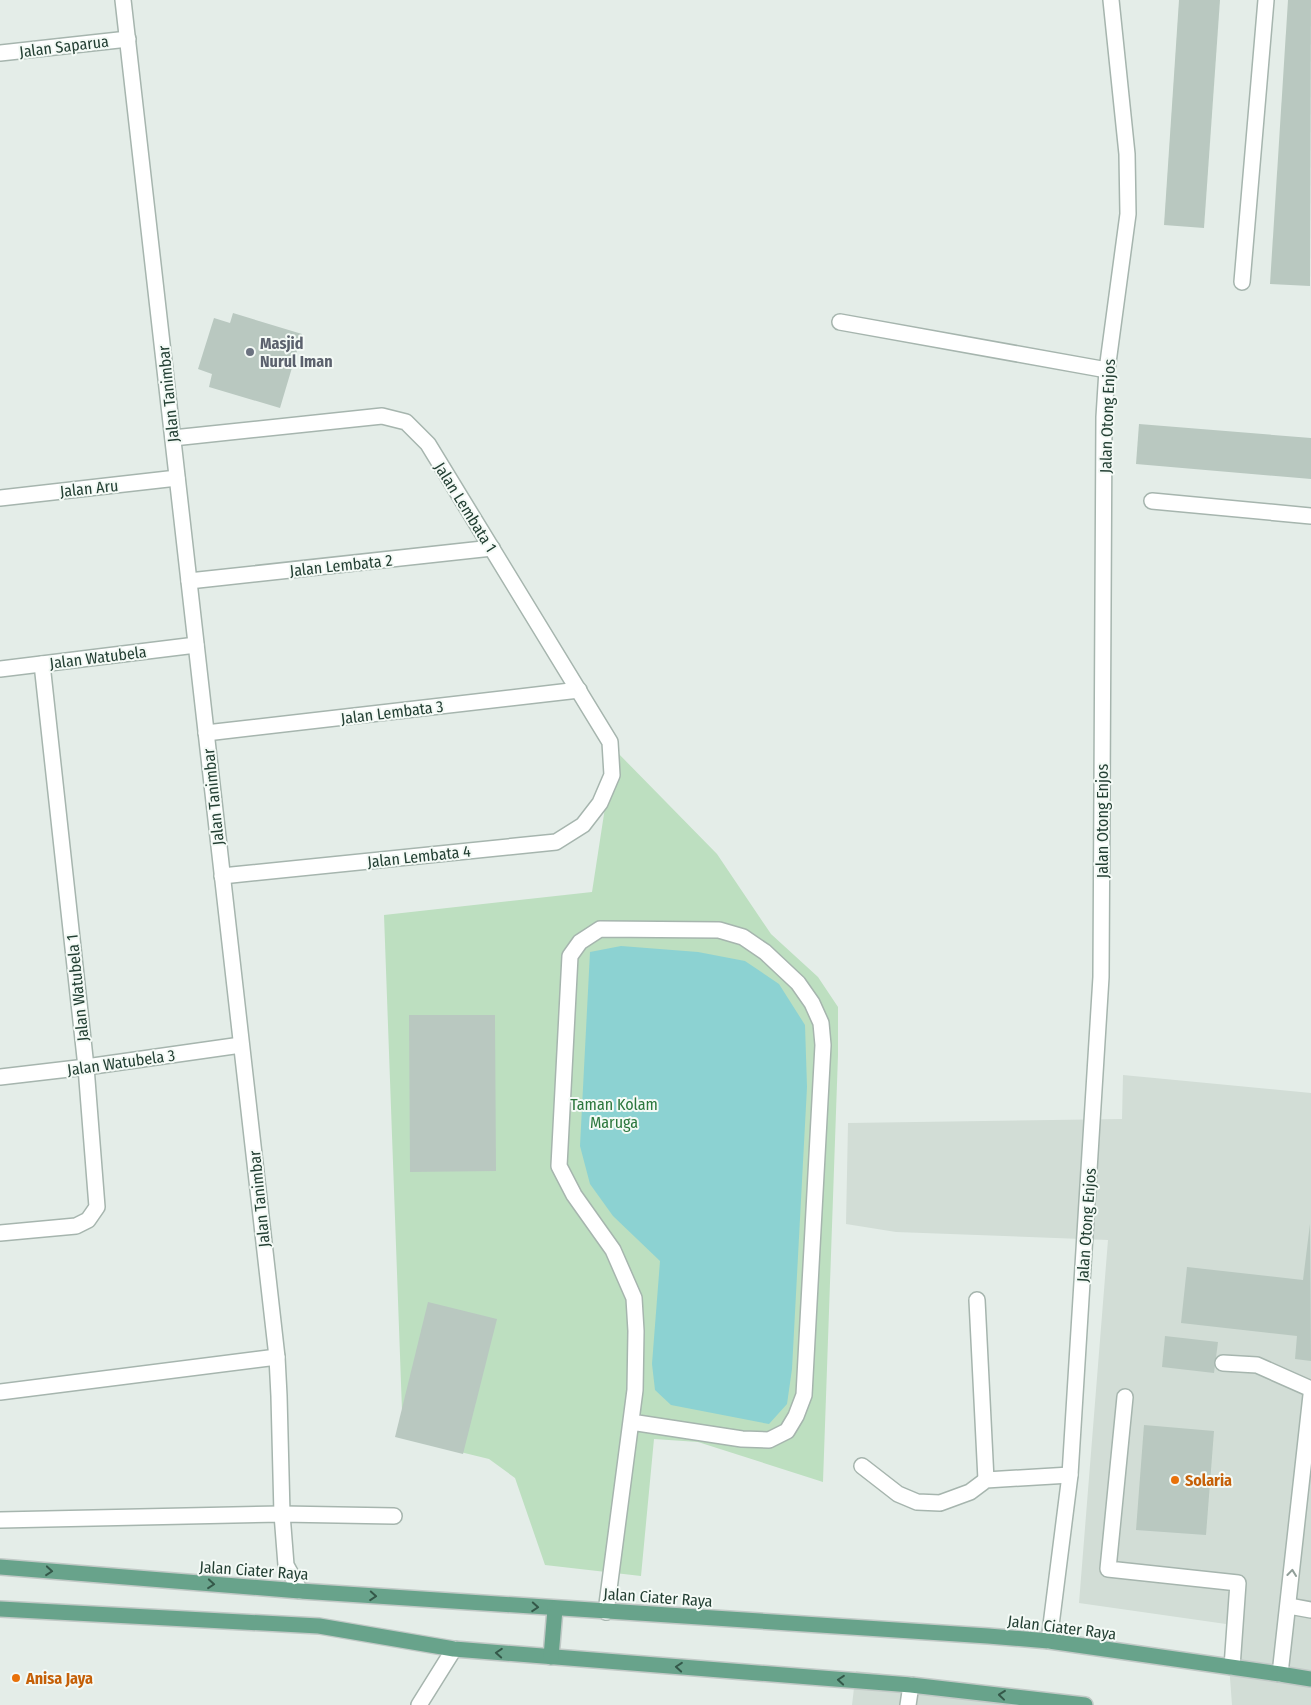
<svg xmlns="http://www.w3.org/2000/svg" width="1311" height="1705" viewBox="0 0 1311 1705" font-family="'Fira Sans Condensed',sans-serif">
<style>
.built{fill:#d2ddd6}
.green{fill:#bddfc0}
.water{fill:#8cd2d2}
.building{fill:#b9c8c0}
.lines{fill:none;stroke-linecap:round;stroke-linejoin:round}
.minor-casing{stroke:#a6b5ae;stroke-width:18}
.major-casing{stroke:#c1c9c6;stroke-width:18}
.minor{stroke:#fff;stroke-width:15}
.major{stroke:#68a38b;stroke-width:15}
.oneway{stroke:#345849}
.oneway2{stroke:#919f99}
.worship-dot{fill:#6b7280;stroke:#f4faf6;stroke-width:2}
.food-dot{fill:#e8710a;stroke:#f4faf6;stroke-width:2}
.labels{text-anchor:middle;stroke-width:4;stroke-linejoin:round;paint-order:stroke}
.street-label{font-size:16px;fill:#233f33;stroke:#f4faf6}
.worship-label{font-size:16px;font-weight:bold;fill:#5b616d;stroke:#f4faf6;text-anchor:start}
.park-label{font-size:16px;fill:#2c773d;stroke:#f4faf6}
.food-label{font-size:16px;font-weight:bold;fill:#c56008;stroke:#f4faf6;text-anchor:start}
</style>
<rect width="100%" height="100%" fill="#e4ede8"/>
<g class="built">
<path d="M 1123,1075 L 1311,1093 L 1311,1705 L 1232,1705 L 1226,1624 L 1079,1603 L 1108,1240 L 896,1232 L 846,1224 L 848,1123 L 1122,1119 Z"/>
<path d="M 856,1671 L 1075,1696 L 1074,1705 L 852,1705 Z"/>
</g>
<path class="green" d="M 614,749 L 717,854 L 771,934 L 818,977 L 838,1007 L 838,1055 L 823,1482 L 698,1442 L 654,1439 L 641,1576 L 545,1565 L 515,1478 L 489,1459 L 403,1438 L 384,915 L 592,892 Z"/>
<path class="water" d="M 621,946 L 698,952 L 745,961 L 779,984 L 805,1025 L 807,1087 L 792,1369 L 787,1404 L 769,1424 L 671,1405 L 655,1390 L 652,1364 L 660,1261 L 613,1216 L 590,1184 L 580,1146 L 590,952 Z"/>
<g class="building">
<path d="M 1179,0 L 1220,0 L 1204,228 L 1164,225 Z"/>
<path d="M 1288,0 L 1311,0 L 1310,286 L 1270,284 Z"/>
<path d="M 233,313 L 302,334 L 280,408 L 209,387 L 212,374 L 198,369 L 214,318 L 230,323 Z"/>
<path d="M 1139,424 L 1311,438 L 1311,479 L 1136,464 Z"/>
<path d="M 409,1015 L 495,1015 L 496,1171 L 410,1172 Z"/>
<path d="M 1310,1224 L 1311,1361 L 1295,1359 L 1297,1336 L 1181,1323 L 1187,1267 L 1303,1280 Z"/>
<path d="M 428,1302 L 497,1319 L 463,1454 L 395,1437 Z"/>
<path d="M 1165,1336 L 1218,1342 L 1214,1373 L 1162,1367 Z"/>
<path d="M 1144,1425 L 1214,1431 L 1206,1535 L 1136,1530 Z"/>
</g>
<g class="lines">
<defs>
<g id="minor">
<path d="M 123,0 L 277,1357 L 279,1396 L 282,1514 L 286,1565 L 300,1591"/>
<path d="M 0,53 L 128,39"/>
<path d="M 1242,282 L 1266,0"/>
<path d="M 840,322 L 1107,370"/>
<path d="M 173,438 L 382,416 L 406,422 L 428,444 L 610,742 L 612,775 L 600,803 L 583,825 L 556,842 L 222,876"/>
<path d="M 0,498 L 177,478"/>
<path d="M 1152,501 L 1311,516"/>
<path d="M 189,581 L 492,548"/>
<path d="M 0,669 L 196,645"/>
<path d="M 206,733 L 579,690"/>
<path d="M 0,1077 L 86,1067 L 241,1045"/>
<path d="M 0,1233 L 76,1226 L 88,1220 L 97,1207 L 86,1067 L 42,664"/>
<path d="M 977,1300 L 986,1480"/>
<path d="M 1223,1363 L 1257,1365 L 1311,1389"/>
<path d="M 0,1392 L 277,1357"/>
<path d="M 1125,1397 L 1108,1569 L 1238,1583 L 1232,1667"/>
<path d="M 862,1466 L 898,1494 L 917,1502 L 940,1503 L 970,1492 L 986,1480 L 1070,1475"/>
<path d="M 0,1520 L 282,1514 L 394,1516"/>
<path d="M 1289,1606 L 1311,1610"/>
<path d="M 606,1612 L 635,1390 L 636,1331 L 634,1298 L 613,1250 L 574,1195 L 559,1166 L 570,956 L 580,942 L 600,929 L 719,930 L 743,937 L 765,952 L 798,983 L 812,1003 L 821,1023 L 823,1045 L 804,1395 L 796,1416 L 787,1431 L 769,1440 L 742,1439 L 631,1422"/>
<path d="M 1049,1641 L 1070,1475 L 1101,977 L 1104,417 L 1107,370 L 1128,214 L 1127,154 L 1111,0"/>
<path d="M 1280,1674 L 1311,1395"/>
<path d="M 419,1705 L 454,1649"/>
<path d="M 908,1705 L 911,1685"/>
</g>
<g id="major">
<path d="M 0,1567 L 300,1591 L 988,1636 L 1049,1641 L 1280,1674 L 1311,1679"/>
<path d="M 0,1609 L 319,1626 L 454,1649 L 911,1685 L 1085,1705"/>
<path d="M 551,1657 L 555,1609"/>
</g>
</defs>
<use href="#minor" class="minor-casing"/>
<use href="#major" class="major-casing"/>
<use href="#minor" class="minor"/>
<use href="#major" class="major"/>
</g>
<defs><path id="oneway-chevron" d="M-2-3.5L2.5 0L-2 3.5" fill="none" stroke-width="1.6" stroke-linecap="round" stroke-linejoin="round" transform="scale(1.25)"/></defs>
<g class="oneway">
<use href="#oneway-chevron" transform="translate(49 1571) rotate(5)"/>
<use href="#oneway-chevron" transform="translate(211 1584) rotate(5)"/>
<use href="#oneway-chevron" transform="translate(373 1596) rotate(4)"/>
<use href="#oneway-chevron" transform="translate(535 1607) rotate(4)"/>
<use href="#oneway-chevron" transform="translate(499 1653) rotate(-176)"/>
<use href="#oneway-chevron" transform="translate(679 1667) rotate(-175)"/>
<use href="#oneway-chevron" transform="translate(841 1680) rotate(-175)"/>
<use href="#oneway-chevron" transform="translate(1002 1695) rotate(-174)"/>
</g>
<use class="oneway2" href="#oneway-chevron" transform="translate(1292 1573) rotate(-84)"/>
<circle class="worship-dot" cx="250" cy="352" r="5"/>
<g class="food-dot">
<circle cx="1175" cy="1480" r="5"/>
<circle cx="16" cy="1678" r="5"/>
</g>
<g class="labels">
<g class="street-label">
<text transform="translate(64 46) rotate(-7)" y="6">Jalan Saparua</text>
<text transform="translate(168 394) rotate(-96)" y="6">Jalan Tanimbar</text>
<text transform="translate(1107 416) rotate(-88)" y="6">Jalan Otong Enjos</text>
<text transform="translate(89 488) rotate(-6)" y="6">Jalan Aru</text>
<text transform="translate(466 507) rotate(58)" y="6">Jalan Lembata 1</text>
<text transform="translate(341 565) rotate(-6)" y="6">Jalan Lembata 2</text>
<text transform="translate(98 657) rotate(-7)" y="6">Jalan Watubela</text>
<text transform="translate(392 712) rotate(-7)" y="6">Jalan Lembata 3</text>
<text transform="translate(213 797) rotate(-96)" y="6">Jalan Tanimbar</text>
<text transform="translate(1102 821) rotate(-90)" y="6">Jalan Otong Enjos</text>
<text transform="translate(419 856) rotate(-6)" y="6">Jalan Lembata 4</text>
<text transform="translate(77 988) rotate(-96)" y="6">Jalan Watubela 1</text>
<text transform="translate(121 1062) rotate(-8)" y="6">Jalan Watubela 3</text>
<text transform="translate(259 1199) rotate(-96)" y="6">Jalan Tanimbar</text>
<text transform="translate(1086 1225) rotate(-86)" y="6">Jalan Otong Enjos</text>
<text transform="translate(254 1570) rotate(4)" y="6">Jalan Ciater Raya</text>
<text transform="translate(658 1597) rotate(4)" y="6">Jalan Ciater Raya</text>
<text transform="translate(1062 1627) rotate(7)" y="6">Jalan Ciater Raya</text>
</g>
<g class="worship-label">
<text x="260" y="349">Masjid<tspan x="260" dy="18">Nurul Iman</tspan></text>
</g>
<g class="park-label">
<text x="614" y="1110">Taman Kolam<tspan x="614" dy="18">Maruga</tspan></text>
</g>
<g class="food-label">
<text x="1185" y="1486">Solaria</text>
<text x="26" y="1684">Anisa Jaya</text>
</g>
</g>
</svg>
